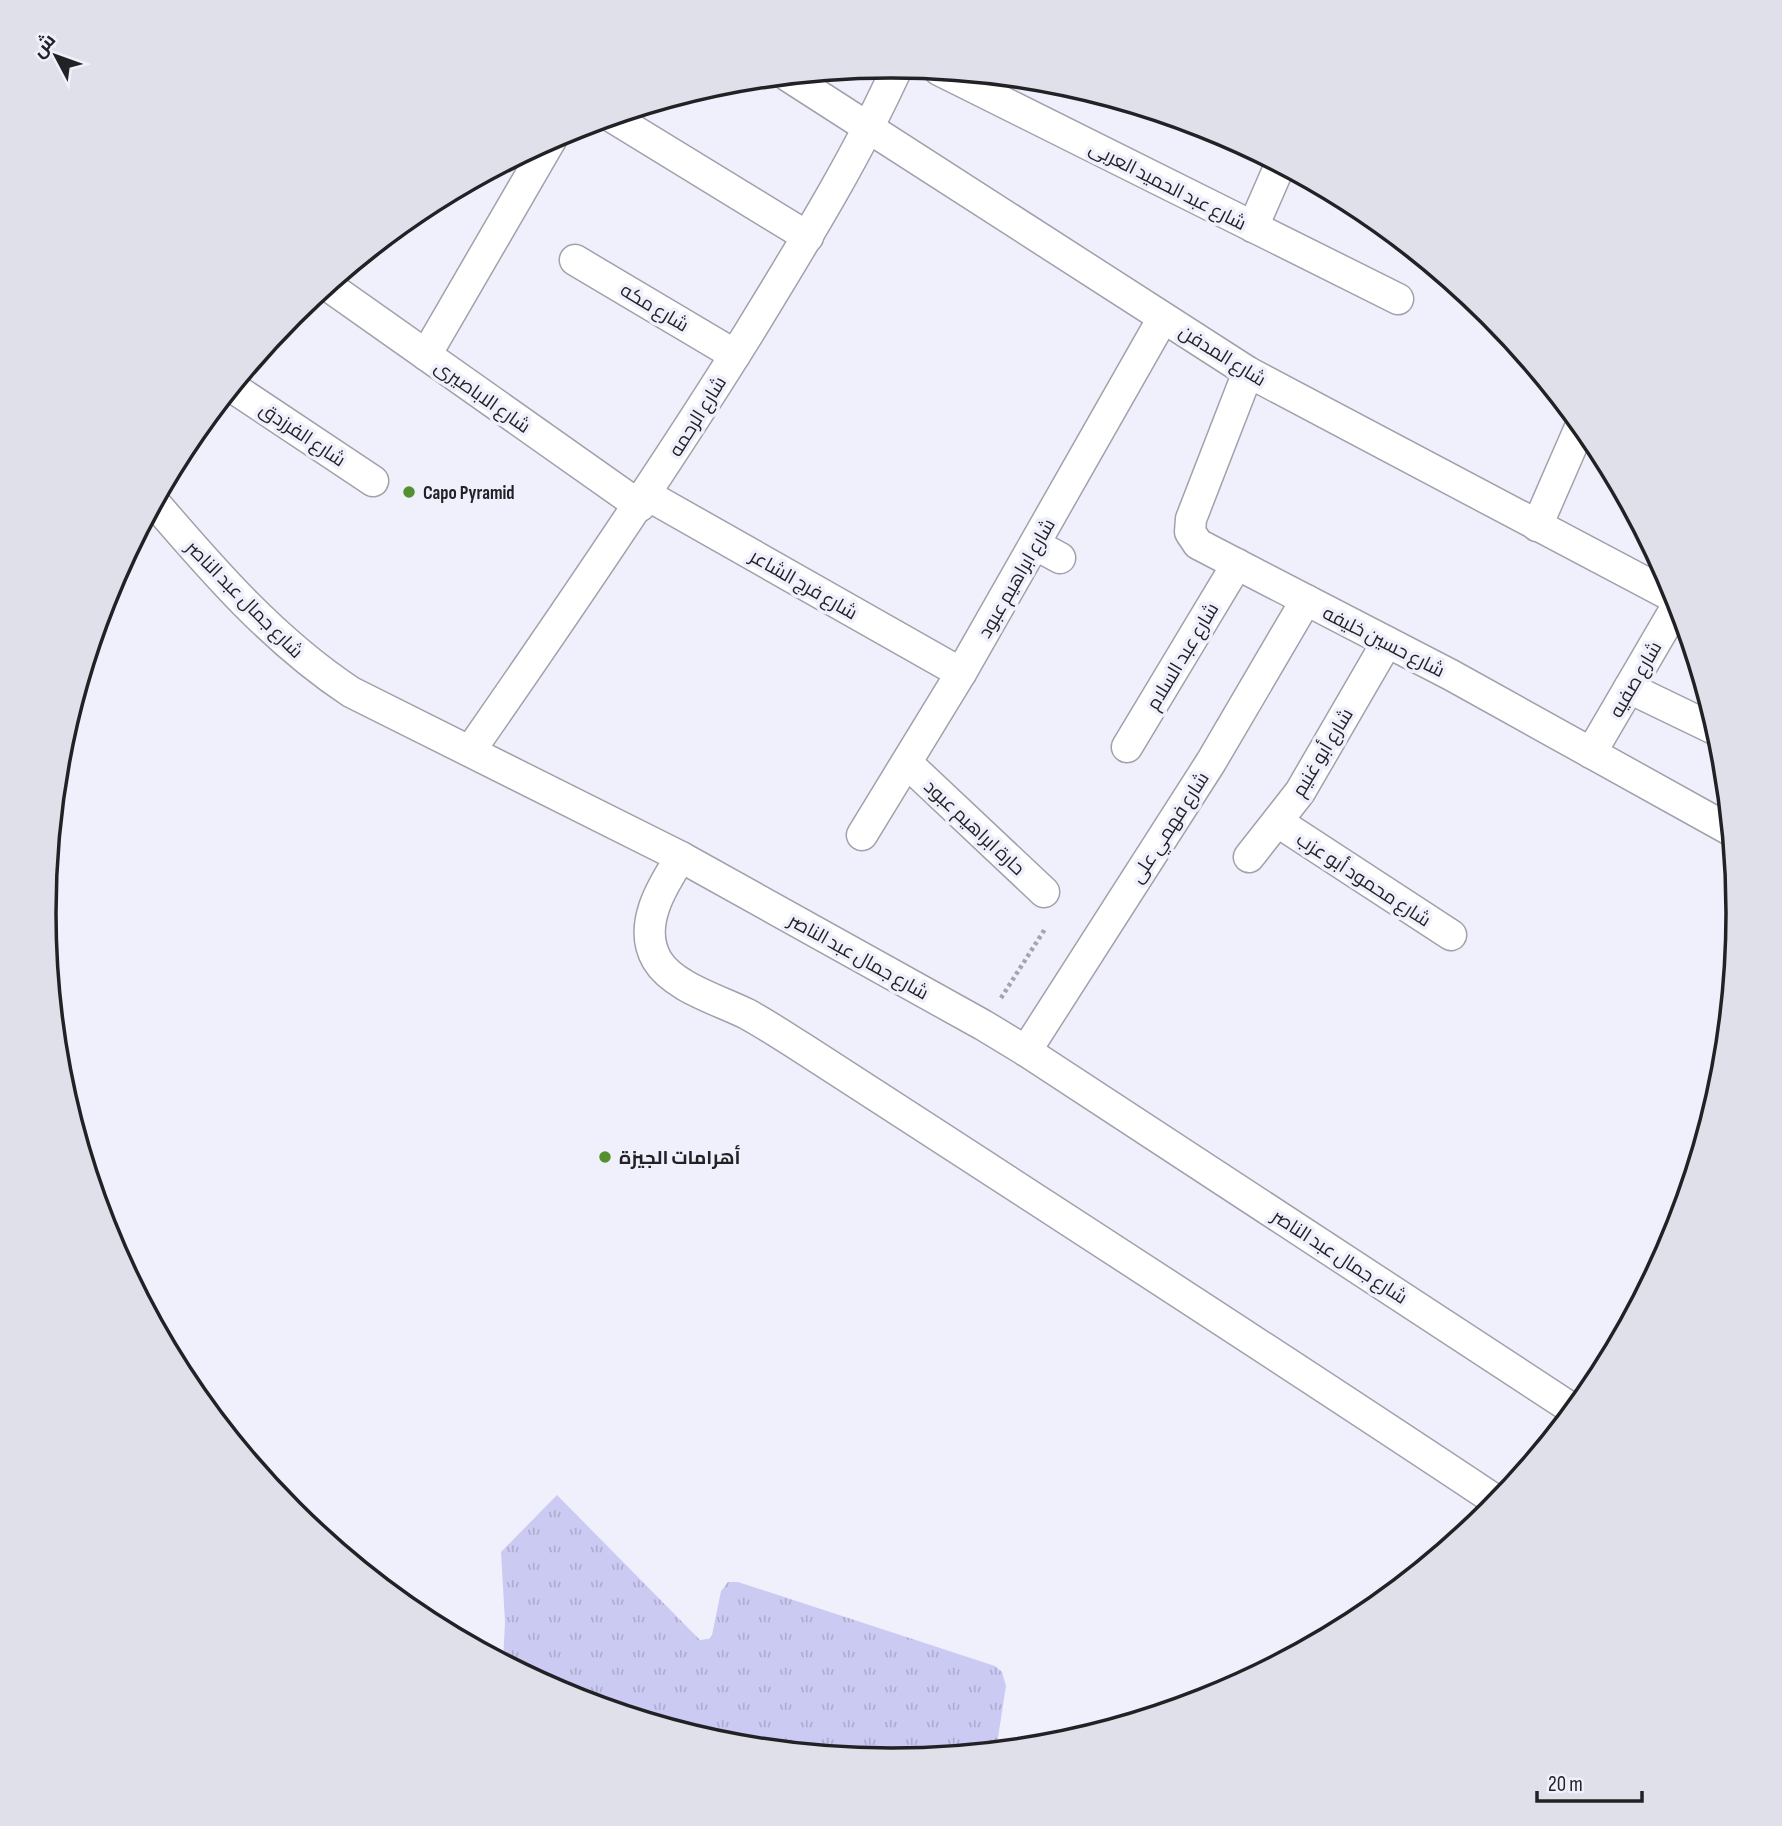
<svg xmlns="http://www.w3.org/2000/svg" width="1782" height="1826" viewBox="0 0 1782 1826" font-family="'Sofia Sans Condensed',Cairo,sans-serif">
<style>
.grass{fill:url(#grass-tufts)}
.lines{fill:none;stroke-linecap:round;stroke-linejoin:round}
.minor-casing{stroke:#a1a1ac;stroke-width:33}
.path{stroke:#a4a4ad;stroke-width:4.5;stroke-dasharray:3.5 3.5;stroke-linecap:butt}
.minor{stroke:#fff;stroke-width:30}
.poi-dot{fill:#529030;stroke:#f0f0fc;stroke-width:2.5}
.labels{text-anchor:middle;stroke-width:7;stroke-linejoin:round;paint-order:stroke}
.street-label{font-size:19px;fill:#222226;stroke:#f0f0fc}
.poi-label{font-size:19px;font-weight:bold;fill:#222226;stroke:#f0f0fc;text-anchor:start}
.rim{fill:none;stroke:#222226;stroke-width:3.5}
</style>
<defs>
<pattern id="grass-tufts" width="24" height="20" patternUnits="userSpaceOnUse" patternTransform="scale(1.75)"><rect width="24" height="20" fill="#cbcaf3"/><path d="M3 7l-1-3M5 7V3M7 7l1-3M15 17l-1-3M17 17v-4M19 17l1-3" fill="none" stroke="#aeadd0"/></pattern>
</defs>
<rect width="100%" height="100%" fill="#f0f0fc"/>
<path class="grass" d="M 557,1495 L 700,1640 L 709,1639 L 712,1635 L 721,1591 L 728,1582 L 738,1582 L 995,1666 L 1002,1672 L 1006,1686 L 996,1750 L 891,1760 L 725,1744 L 566,1696 L 503,1662 L 505,1622 L 501,1552 Z"/>
<g class="lines">
<defs>
<g id="minor">
<path d="M 939,70 L 1398,299"/>
<path d="M 788,76 L 1248,372 L 1677,599"/>
<path d="M 612,117 L 808,237"/>
<path d="M 1253,227 L 1280,165"/>
<path d="M 575,260 L 735,355"/>
<path d="M 327,285 L 640,506"/>
<path d="M 426,355 L 552,138"/>
<path d="M 1248,372 L 1191,519 L 1190,532 L 1198,544 L 1451,675 L 1730,830"/>
<path d="M 232,387 L 373,481"/>
<path d="M 647,495 L 961,673"/>
<path d="M 154,502 C 214,572 274,641 351,692 L 681,857 L 983,1025 L 1026,1051 L 1574,1410"/>
<path d="M 1537,526 L 1581,425"/>
<path d="M 1036,545 L 1060,558"/>
<path d="M 1629,688 L 1716,730"/>
<path d="M 1127,747 L 1237,564"/>
<path d="M 470,751 C 566,613 661,474 750,331 C 803,244 856,159 898,66"/>
<path d="M 1591,753 L 1678,604"/>
<path d="M 907,763 L 1044,892"/>
<path d="M 1278,822 L 1451,935"/>
<path d="M 862,835 L 961,673 L 1163,318"/>
<path d="M 681,857 C 662,886 637,926 657,960 C 673,987 719,1000 747,1014 C 767,1025 785,1037 804,1049 C 1036,1199 1268,1349 1498,1502"/>
<path d="M 1249,857 L 1300,792 L 1387,642"/>
<path d="M 1026,1051 L 1211,762 L 1306,600"/>
</g>
</defs>
<use href="#minor" class="minor-casing"/>
<path class="path" d="M 1001,998 L 1045,929"/>
<use href="#minor" class="minor"/>
</g>
<g class="poi-dot">
<circle cx="409" cy="492" r="7"/>
<circle cx="605" cy="1157" r="7"/>
</g>
<g class="labels">
<g class="street-label">
<text transform="translate(1168 185) rotate(27)" y="7">شارع عبد الحميد العربى</text>
<text transform="translate(655 307) rotate(31)" y="7">شارع مكه</text>
<text transform="translate(1223 355) rotate(32)" y="7">شارع المدفن</text>
<text transform="translate(483 396) rotate(35)" y="7">شارع الاباصيرى</text>
<text transform="translate(697 416) rotate(-58)" y="7">شارع الرحمه</text>
<text transform="translate(303 434) rotate(34)" y="7">شارع الفرزدق</text>
<text transform="translate(1016 578) rotate(-60)" y="7">شارع ابراهيم عبود</text>
<text transform="translate(804 584) rotate(30)" y="7">شارع فرج الشاعر</text>
<text transform="translate(245 599) rotate(45)" y="7">شارع جمال عبد الناصر</text>
<text transform="translate(1384 641) rotate(27)" y="7">شارع حسين خليفه</text>
<text transform="translate(1182 656) rotate(-59)" y="7">شارع عبد السلام</text>
<text transform="translate(1635 679) rotate(-60)" y="7">شارع صفيه</text>
<text transform="translate(1322 752) rotate(-59)" y="7">شارع أبو غنيم</text>
<text transform="translate(975 827) rotate(43)" y="7">حارة ابراهيم عبود</text>
<text transform="translate(1169 827) rotate(-57)" y="7">شارع فهمي على</text>
<text transform="translate(1364 879) rotate(33)" y="7">شارع محمود أبو عزب</text>
<text transform="translate(859 956) rotate(29)" y="7">شارع جمال عبد الناصر</text>
<text transform="translate(1340 1256) rotate(33)" y="7">شارع جمال عبد الناصر</text>
</g>
<g class="poi-label">
<text x="423" y="499">Capo Pyramid</text>
<text x="619" y="1164">أهرامات الجيزة</text>
</g>
</g>
<path d="M0 0H1782V1826H0ZM56 913a835 835 0 1 1 1670 0a835 835 0 1 1-1670 0Z" fill="#e0e0eb" fill-rule="evenodd"/>
<path class="rim" d="M56 913a835 835 0 1 1 1670 0a835 835 0 1 1-1670 0Z"/>
<g transform="translate(56 56) rotate(311)" stroke="#f0f0fc" stroke-width="5" paint-order="stroke">
<path d="M0-5L12 26L0 18L-12 26Z" fill="#222226"/>
<text y="-10" font-size="19" font-weight="bold" text-anchor="middle" fill="#222226">ش</text>
</g>
<path d="M1537 1791v10h105v-10" fill="none" stroke="#222226" stroke-width="3.5"/>
<text x="1548" y="1791" font-size="21" fill="#222226" stroke="#f0f0fc" stroke-width="5" paint-order="stroke">20 m</text>
</svg>
